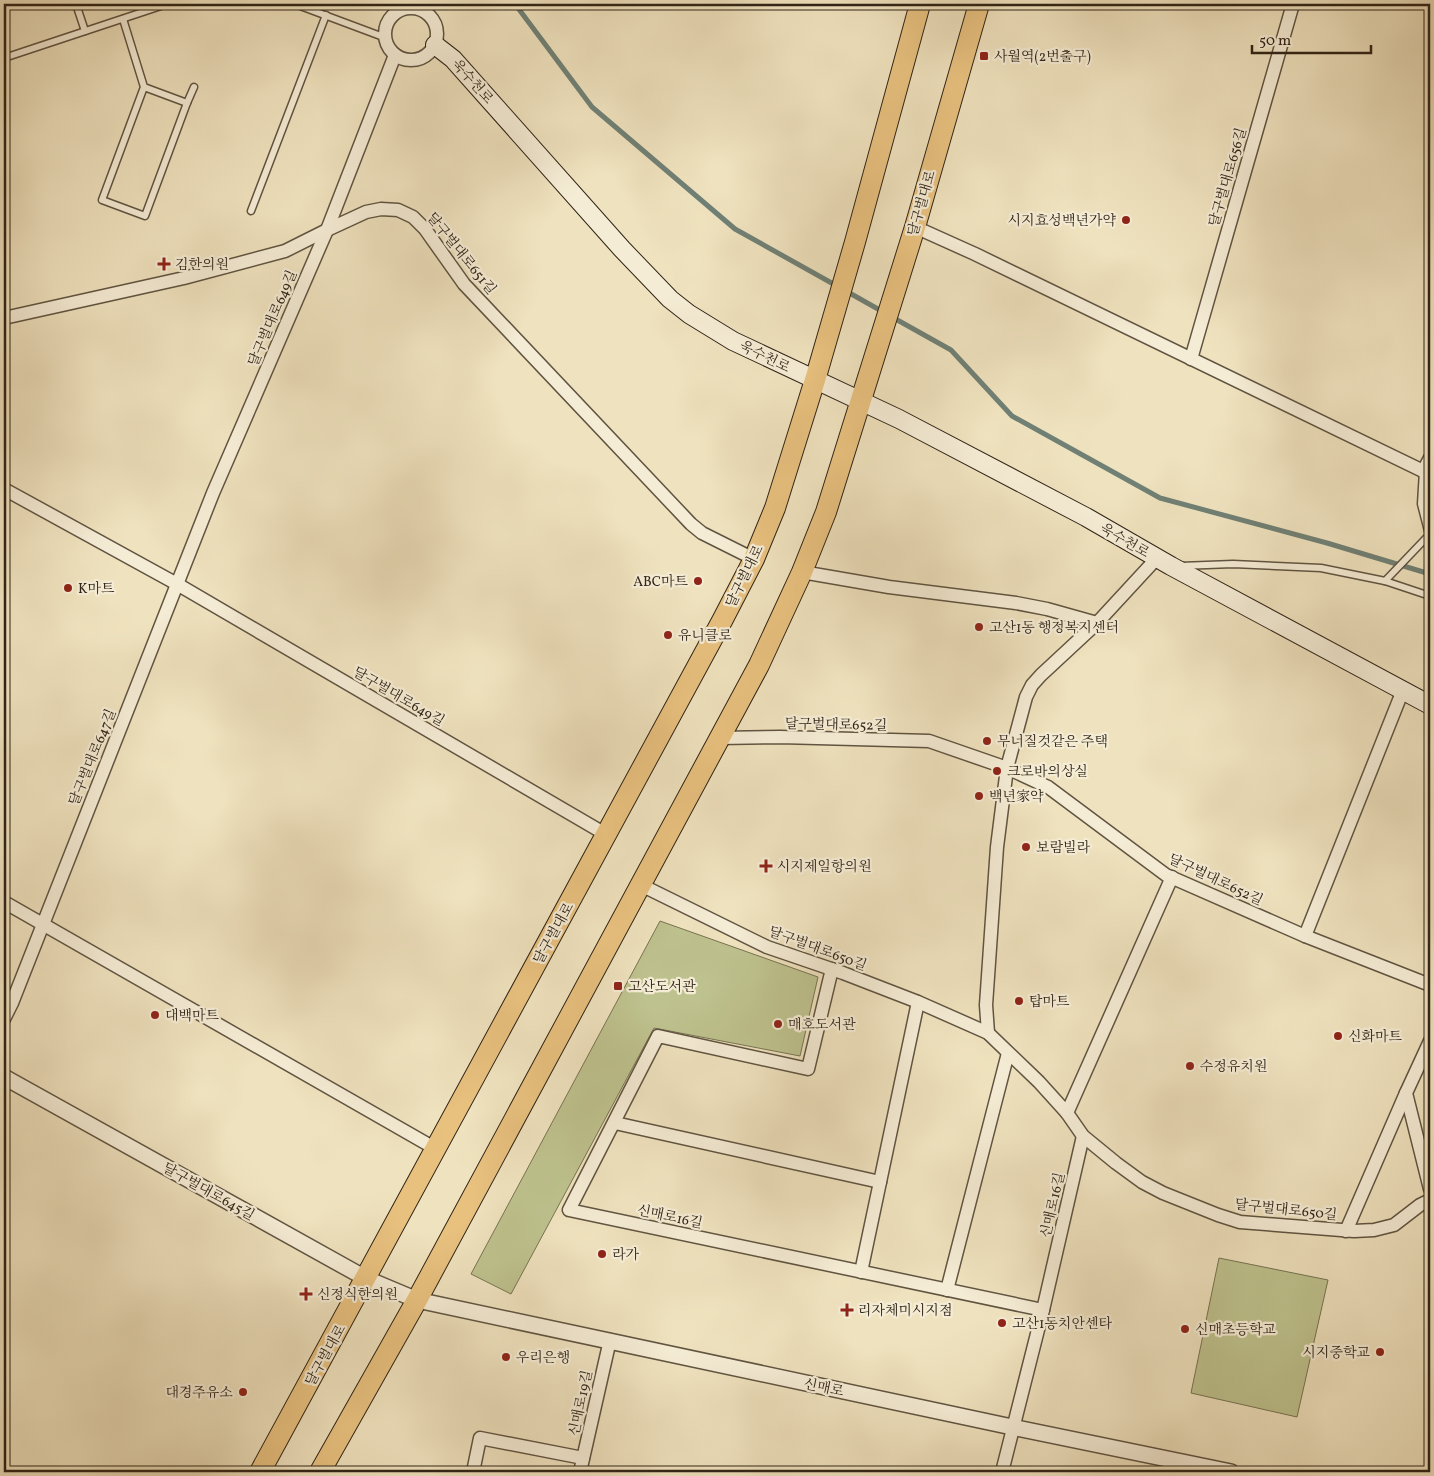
<svg xmlns="http://www.w3.org/2000/svg" width="1434" height="1476" viewBox="0 0 1434 1476" font-family="Vollkorn,'Noto Serif KR',serif">
<style>
.green{fill:#bec28e;stroke:#777352}
.lines{fill:none;stroke-linecap:round;stroke-linejoin:round}
.stream{stroke:#708075;stroke-width:5}
.service-casing{stroke:#605441;stroke-width:9}
.minor-casing{stroke:#605441;stroke-width:15}
.tertiary-casing{stroke:#605441;stroke-width:18}
.secondary-casing{stroke:#302417;stroke-width:20}
.primary-casing{stroke:#302417;stroke-width:22}
.service{stroke:#f5ecd5;stroke-width:6}
.minor{stroke:#f5ecd5;stroke-width:12}
.tertiary{stroke:#f5ecd5;stroke-width:15}
.secondary{stroke:#f5ecd5;stroke-width:18}
.primary{stroke:#e8c17f;stroke-width:20}
.poi-dot{fill:#8f2418;stroke:#f5ecd5;stroke-width:2}
.labels{text-anchor:middle;stroke-width:4.5;stroke-linejoin:round;paint-order:stroke}
.poi-label{font-size:14px;fill:#302417;stroke:#f5ecd5;text-anchor:start}
.street-label{font-size:14px;fill:#302417;stroke:#f5ecd5}
</style>
<rect width="100%" height="100%" fill="#efe2be"/>
<filter id="stains"><feTurbulence type="fractalNoise" baseFrequency=".004" numOctaves="4"/><feColorMatrix values="0 0 0 0 .2 0 0 0 0 .09 0 0 0 0 .02 0 0 0 .5 -.17"/></filter>
<radialGradient id="worn" r=".72"><stop offset=".6" stop-color="#630" stop-opacity="0"/><stop offset="1" stop-color="#630" stop-opacity=".3"/></radialGradient>
<g class="green">
<path d="M 660,921 L 818,977 L 800,1056 L 654,1028 L 511,1294 L 471,1274 Z"/>
<path d="M 1219,1258 L 1328,1280 L 1297,1417 L 1191,1393 Z"/>
</g>
<g class="lines">
<g class="stream">
<path d="M 515,4 L 592,107 L 735,229 L 837,286"/>
<path d="M 846,291 L 885,313"/>
<path d="M 892,317 L 951,350 L 1012,416 L 1160,498 L 1327,543 L 1430,574"/>
</g>
<defs>
<g id="service">
<path d="M 76,4 L 85,31"/>
<path d="M 295,4 L 386,38"/>
<path d="M 123,19 L 144,87 L 102,200 L 145,216 L 187,103 L 144,87"/>
<path d="M 4,58 L 167,4"/>
<path d="M 187,103 L 194,87"/>
<path d="M 251,211 L 326,15"/>
<path d="M 1180,566 L 1233,564 L 1321,568 L 1385,581 L 1430,596"/>
<path d="M 1385,581 L 1429,535 L 1421,504 L 1423,471"/>
</g>
<g id="minor">
<circle cx="411" cy="34" r="26"/>
<path d="M 915,227 L 975,254 L 1423,471 L 1430,458"/>
<path d="M 4,318 L 184,278 L 285,251 L 327,230 L 366,212 L 381,209 L 398,210 L 413,217 L 425,229 L 464,284 L 691,524 L 702,533 L 754,559"/>
<path d="M 1191,359 L 1293,4"/>
<path d="M 4,489 L 177,584 L 607,835"/>
<path d="M 802,572 L 889,587 L 1016,603 L 1047,609 L 1097,623"/>
<path d="M 719,738 L 780,737 L 929,741 L 1007,768 L 1048,787 L 1166,875 L 1305,936 L 1430,985"/>
<path d="M 641,885 L 767,947 L 843,973 L 918,1002 L 988,1033 L 1039,1082 L 1067,1113 L 1083,1136 L 1116,1163 L 1142,1182 L 1163,1193 L 1218,1215 L 1240,1222 L 1354,1231 L 1374,1230 L 1394,1225 L 1420,1205 L 1430,1200"/>
<path d="M 4,902 L 436,1149"/>
<path d="M 1305,936 L 1403,690"/>
<path d="M 832,969 L 808,1069 L 658,1036 L 569,1210 L 1043,1310"/>
<path d="M 4,1019 L 12,1003 L 213,493 L 327,230 L 395,55"/>
<path d="M 988,1033 L 986,1005 L 997,847 L 1007,768 L 1026,697 L 1032,685 L 1041,675 L 1097,623 L 1157,558"/>
<path d="M 1430,1041 L 1406,1093 L 1430,1189"/>
<path d="M 1067,1113 L 1172,877"/>
<path d="M 615,1123 L 880,1182"/>
<path d="M 1346,1231 L 1406,1093"/>
<path d="M 861,1272 L 918,1002"/>
<path d="M 947,1290 L 1008,1053"/>
<path d="M 473,1472 L 480,1438 L 583,1458"/>
<path d="M 580,1472 L 610,1340"/>
<path d="M 1002,1472 L 1043,1310 L 1083,1136"/>
</g>
<path id="tertiary" d="M 4,1077 L 367,1279 L 417,1300 L 1012,1427 L 1231,1472"/>
<path id="secondary" d="M 435,45 L 453,59 L 622,249 L 670,299 L 689,314 L 733,341 L 899,419 L 1086,517 L 1171,566 L 1430,705"/>
<g id="primary">
<path d="M 260,1472 L 723,619 L 754,559 L 775,508 L 815,380 L 855,242 L 920,4"/>
<path d="M 320,1472 L 417,1300 L 759,665 L 802,572 L 826,512 L 915,227 L 979,4"/>
</g>
</defs>
<use href="#service" class="service-casing"/>
<use href="#minor" class="minor-casing"/>
<use href="#tertiary" class="tertiary-casing"/>
<use href="#secondary" class="secondary-casing"/>
<use href="#primary" class="primary-casing"/>
<use href="#service" class="service"/>
<use href="#minor" class="minor"/>
<use href="#tertiary" class="tertiary"/>
<use href="#secondary" class="secondary"/>
<use href="#primary" class="primary"/>
</g>
<g class="poi-dot">
<rect x="979" y="51" width="10" height="10" rx="2.5"/>
<circle cx="1126" cy="220" r="5"/>
<path d="M161.5 256.5h5v5h5v5h-5v5h-5v-5h-5v-5h5z"/>
<circle cx="698" cy="581" r="5"/>
<circle cx="68" cy="588" r="5"/>
<circle cx="979" cy="627" r="5"/>
<circle cx="668" cy="635" r="5"/>
<circle cx="987" cy="741" r="5"/>
<circle cx="997" cy="771" r="5"/>
<circle cx="979" cy="796" r="5"/>
<circle cx="1026" cy="847" r="5"/>
<path d="M763.5 858.5h5v5h5v5h-5v5h-5v-5h-5v-5h5z"/>
<rect x="613" y="981" width="10" height="10" rx="2.5"/>
<circle cx="1019" cy="1001" r="5"/>
<circle cx="155" cy="1015" r="5"/>
<circle cx="778" cy="1024" r="5"/>
<circle cx="1338" cy="1036" r="5"/>
<circle cx="1190" cy="1066" r="5"/>
<circle cx="602" cy="1254" r="5"/>
<path d="M303.5 1286.5h5v5h5v5h-5v5h-5v-5h-5v-5h5z"/>
<path d="M844.5 1302.5h5v5h5v5h-5v5h-5v-5h-5v-5h5z"/>
<circle cx="1002" cy="1323" r="5"/>
<circle cx="1185" cy="1329" r="5"/>
<circle cx="1380" cy="1352" r="5"/>
<circle cx="506" cy="1357" r="5"/>
<circle cx="243" cy="1392" r="5"/>
</g>
<g class="labels">
<g class="poi-label">
<text x="994" y="61">사월역(2번출구)</text>
<text x="1116" y="225" text-anchor="end">시지효성백년가약</text>
<text x="175" y="269">김한의원</text>
<text x="688" y="586" text-anchor="end">ABC마트</text>
<text x="78" y="593">K마트</text>
<text x="989" y="632">고산1동 행정복지센터</text>
<text x="678" y="640">유니클로</text>
<text x="997" y="746">무너질것같은 주택</text>
<text x="1007" y="776">크로바의상실</text>
<text x="989" y="801">백년家약</text>
<text x="1036" y="852">보람빌라</text>
<text x="777" y="871">시지제일항의원</text>
<text x="628" y="991">고산도서관</text>
<text x="1029" y="1006">탑마트</text>
<text x="165" y="1020">대백마트</text>
<text x="788" y="1029">매호도서관</text>
<text x="1348" y="1041">신화마트</text>
<text x="1200" y="1071">수정유치원</text>
<text x="612" y="1259">라가</text>
<text x="317" y="1299">신정식한의원</text>
<text x="858" y="1315">리자체미시지점</text>
<text x="1012" y="1328">고산1동치안센타</text>
<text x="1195" y="1334">신매초등학교</text>
<text x="1370" y="1357" text-anchor="end">시지중학교</text>
<text x="516" y="1362">우리은행</text>
<text x="233" y="1397" text-anchor="end">대경주유소</text>
</g>
<g class="street-label">
<text transform="translate(473 81) rotate(48)" y="5">욱수천로</text>
<text transform="translate(1227 177) rotate(-74)" y="5">달구벌대로656길</text>
<text transform="translate(921 203) rotate(-74)" y="5">달구벌대로</text>
<text transform="translate(462 253) rotate(51)" y="5">달구벌대로651길</text>
<text transform="translate(272 318) rotate(-67)" y="5">달구벌대로649길</text>
<text transform="translate(765 356) rotate(26)" y="5">욱수천로</text>
<text transform="translate(1125 540) rotate(30)" y="5">욱수천로</text>
<text transform="translate(744 576) rotate(-64)" y="5">달구벌대로</text>
<text transform="translate(399 696) rotate(30)" y="5">달구벌대로649길</text>
<text transform="translate(836 724) rotate(1)" y="5">달구벌대로652길</text>
<text transform="translate(92 757) rotate(-68)" y="5">달구벌대로647길</text>
<text transform="translate(1216 879) rotate(25)" y="5">달구벌대로652길</text>
<text transform="translate(553 933) rotate(-61)" y="5">달구벌대로</text>
<text transform="translate(818 948) rotate(20)" y="5">달구벌대로650길</text>
<text transform="translate(209 1191) rotate(29)" y="5">달구벌대로645길</text>
<text transform="translate(1052 1205) rotate(-77)" y="5">신매로16길</text>
<text transform="translate(1286 1209) rotate(6)" y="5">달구벌대로650길</text>
<text transform="translate(670 1216) rotate(12)" y="5">신매로16길</text>
<text transform="translate(325 1355) rotate(-61)" y="5">달구벌대로</text>
<text transform="translate(824 1387) rotate(12)" y="5">신매로</text>
<text transform="translate(580 1403) rotate(-78)" y="5">신매로19길</text>
</g>
</g>
<rect width="1434" height="1476" fill="none" stroke="#efe2be" stroke-width="20"/>
<rect x="5" y="5" width="1424" height="1466" fill="none" stroke="#302417" stroke-width="2.5"/>
<rect x="10" y="10" width="1414" height="1456" fill="none" stroke="#302417"/>
<path d="M1252 45v8h119v-8" fill="none" stroke="#302417" stroke-width="2.5"/>
<text x="1259" y="45" font-size="15" fill="#302417" stroke="#f5ecd5" stroke-width="4" paint-order="stroke">50 m</text>
<rect width="100%" height="100%" filter="url(#stains)"/>
<rect width="100%" height="100%" fill="url(#worn)"/>
</svg>
